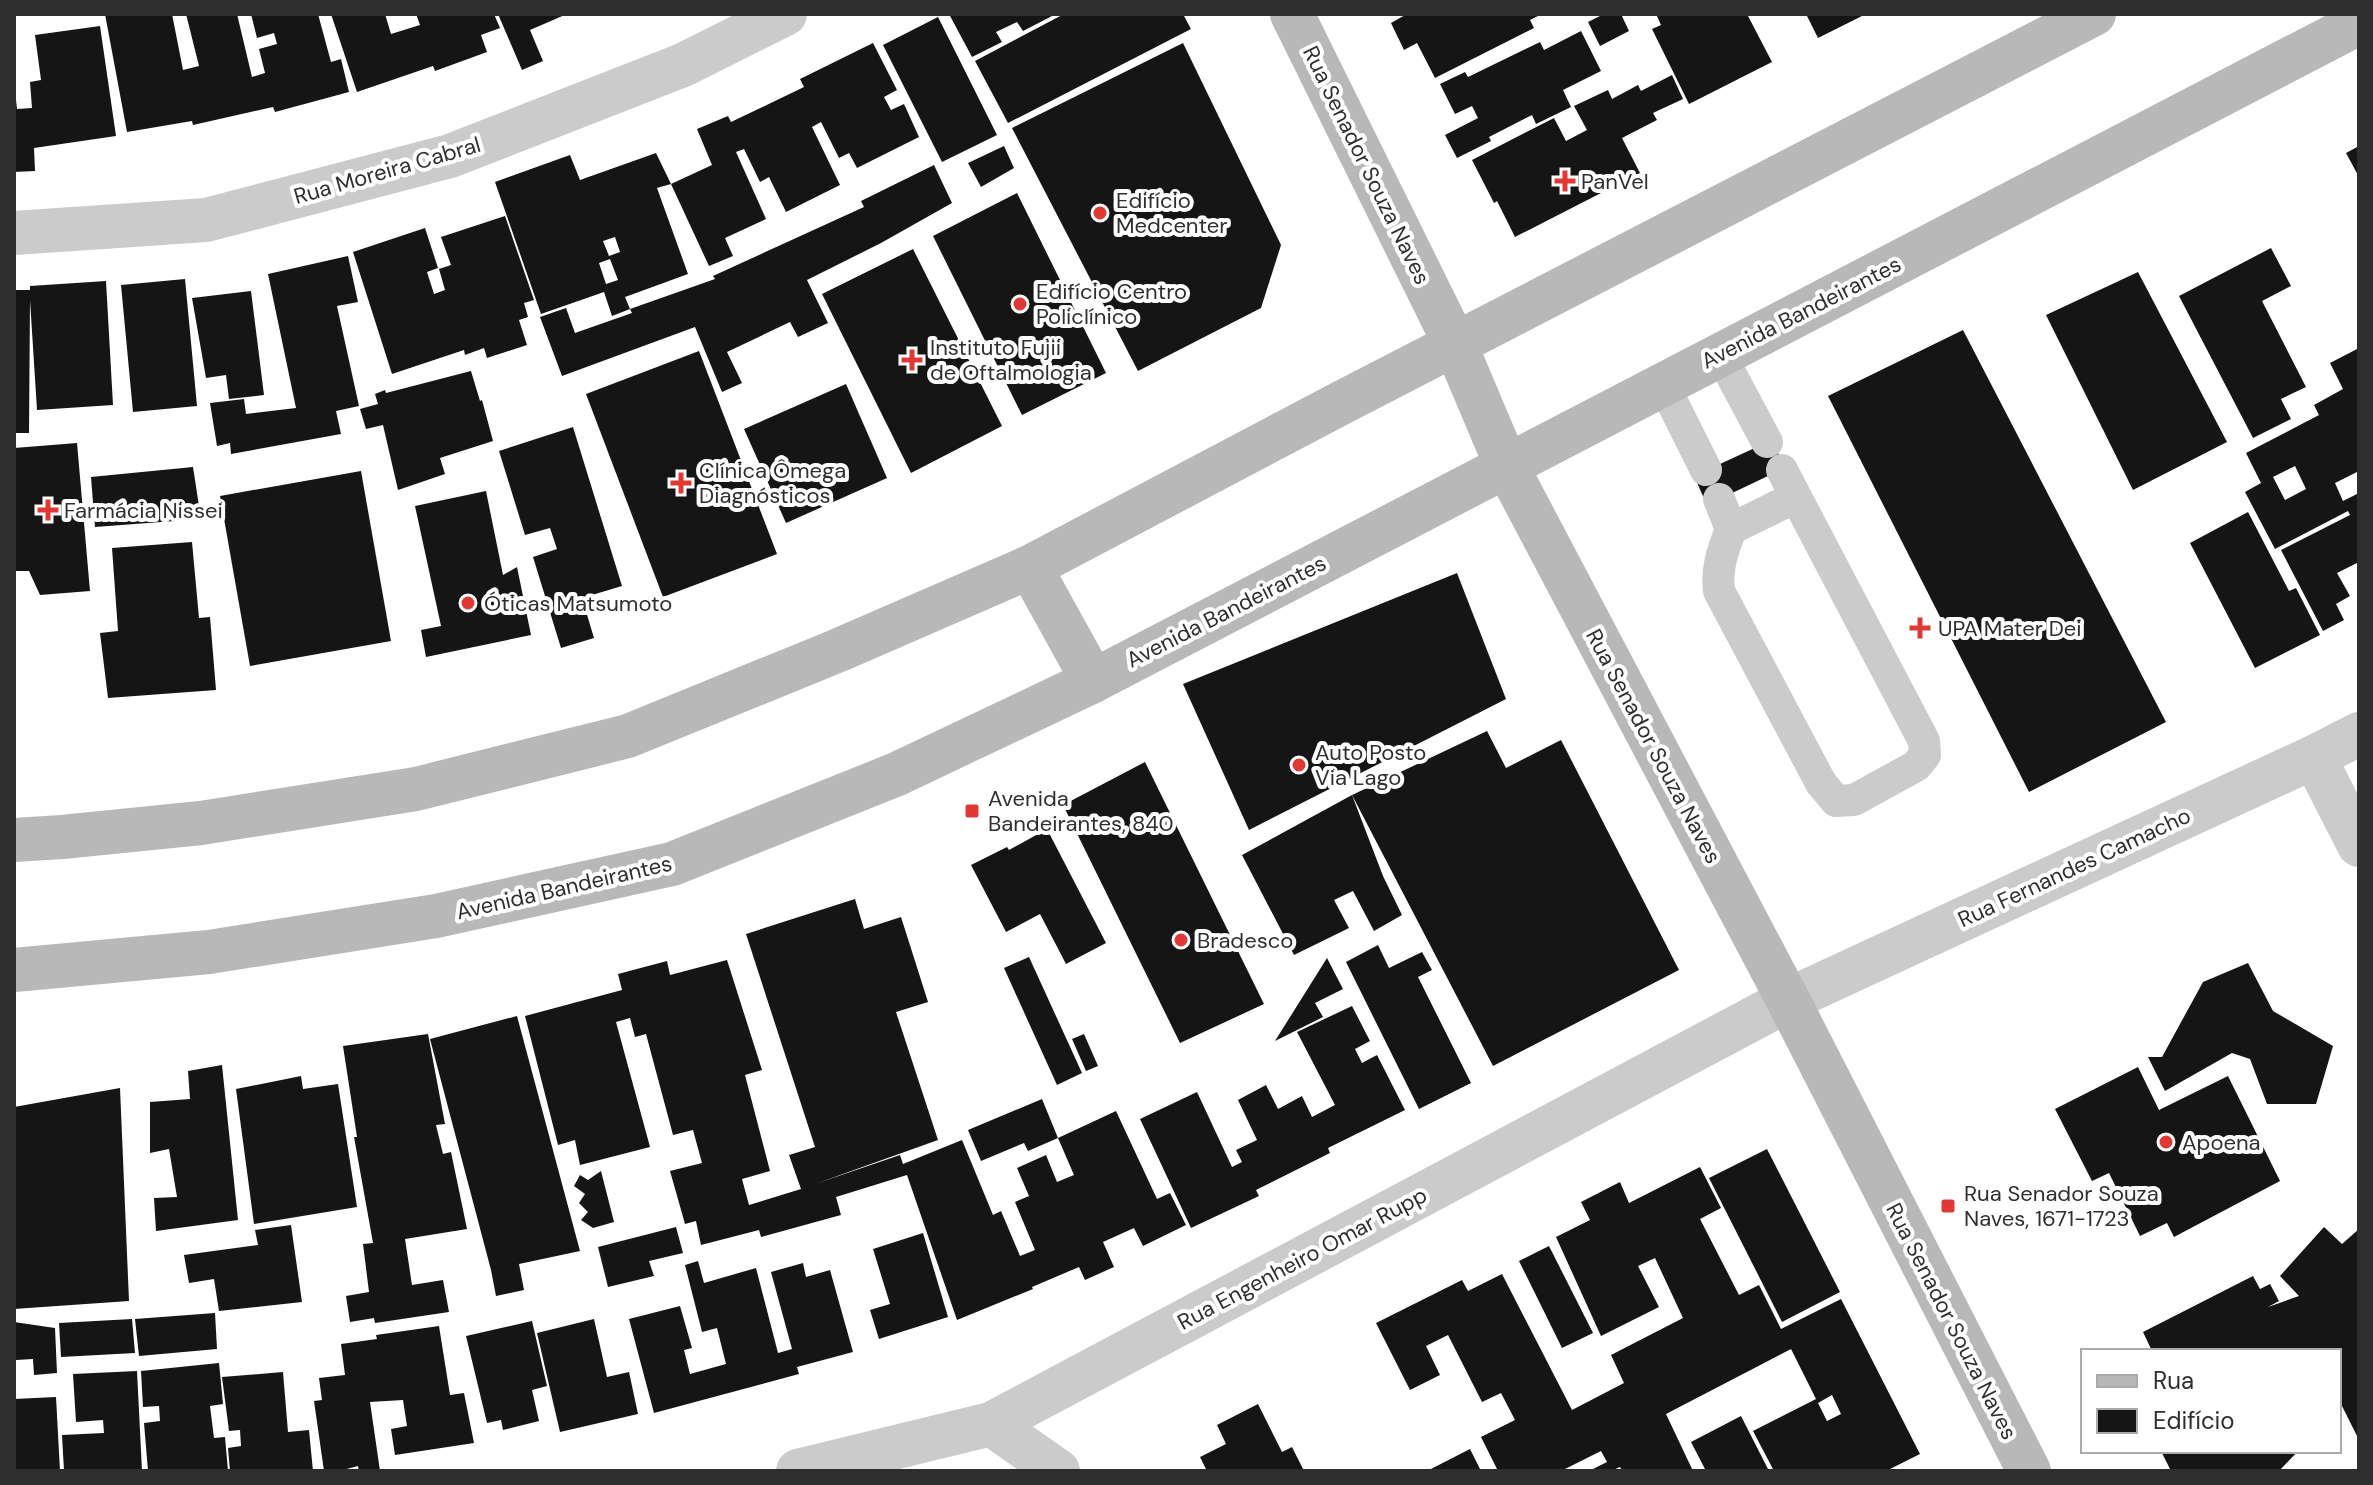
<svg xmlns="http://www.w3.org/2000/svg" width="2373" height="1485" viewBox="0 0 2373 1485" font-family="'DM Sans',sans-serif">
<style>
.building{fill:#151515;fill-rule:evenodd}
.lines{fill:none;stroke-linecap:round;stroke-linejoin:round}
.lane{stroke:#cbcbcb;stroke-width:32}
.street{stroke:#cbcbcb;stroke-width:44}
.secondary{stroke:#b8b8b8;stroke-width:44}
.poi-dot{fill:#e03935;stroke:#fff;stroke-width:3}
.labels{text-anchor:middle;stroke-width:8;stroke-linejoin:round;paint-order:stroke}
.street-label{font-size:22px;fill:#2e2e2e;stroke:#fff}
.poi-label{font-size:22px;fill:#2e2e2e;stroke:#fff;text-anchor:start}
</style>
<rect width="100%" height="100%" fill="#fff"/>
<g class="building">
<path d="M 105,14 L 172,14 L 183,70 L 199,66 L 186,14 L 237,14 L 252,77 L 265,73 L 259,49 L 277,44 L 274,33 L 257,38 L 251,14 L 318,14 L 331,62 L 341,59 L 349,92 L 275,112 L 273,107 L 193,125 L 192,121 L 127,132 Z"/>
<path d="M 331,14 L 385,14 L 391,34 L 420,25 L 416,14 L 494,14 L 500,28 L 481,35 L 487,52 L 435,71 L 433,66 L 357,92 Z"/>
<path d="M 498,14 L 567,14 L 530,30 L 543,61 L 522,70 Z"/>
<path d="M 949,14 L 1056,14 L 1023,31 L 1017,22 L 996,32 L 1002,42 L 972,57 Z"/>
<path d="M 1064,14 L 1183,14 L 1191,29 L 1008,123 L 975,61 Z"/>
<path d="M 1407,14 L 1422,15 L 1542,14 L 1530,20 L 1534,28 L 1435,78 L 1417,43 L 1404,50 L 1391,23 Z"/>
<path d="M 1604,14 L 1621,14 L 1629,31 L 1600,46 L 1588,22 Z"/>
<path d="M 1656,14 L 1747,14 L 1772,62 L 1689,104 L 1652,29 L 1661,25 Z"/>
<path d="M 1806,14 L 1866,14 L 1818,38 Z"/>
<path d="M 938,17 L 997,135 L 942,162 L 883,45 Z"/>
<path d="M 100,26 L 116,136 L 34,148 L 35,171 L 14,172 L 14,100 L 16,100 L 17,109 L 32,108 L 30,82 L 41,80 L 35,35 Z"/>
<path d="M 1581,31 L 1601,71 L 1563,90 L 1571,107 L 1536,124 L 1532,115 L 1489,137 L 1491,141 L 1457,158 L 1445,135 L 1478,118 L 1472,106 L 1455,114 L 1440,84 L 1465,72 L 1468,77 L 1540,42 L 1544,50 Z"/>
<path d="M 873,43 L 897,90 L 884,97 L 891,110 L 904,104 L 919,137 L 857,168 L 849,153 L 839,158 L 821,122 L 812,127 L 840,185 L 786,212 L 769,177 L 760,182 L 744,149 L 736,152 L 766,219 L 725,238 L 733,256 L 709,266 L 671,184 L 712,165 L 697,129 L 728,116 L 731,122 L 804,87 L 800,79 Z"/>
<path d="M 1183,43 L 1281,245 L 1261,308 L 1138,371 L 1012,128 Z"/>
<path d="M 1672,75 L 1683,99 L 1653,113 L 1657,120 L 1622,138 L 1640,173 L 1515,237 L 1497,201 L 1494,203 L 1472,160 L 1554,118 L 1566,141 L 1587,130 L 1574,106 L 1608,90 L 1612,99 L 1638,85 L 1641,91 Z"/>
<path d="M 1004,146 L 1014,168 L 981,187 L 968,163 Z"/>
<path d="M 2359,146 L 2359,177 L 2346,153 Z"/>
<path d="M 656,153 L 671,184 L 657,188 L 688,274 L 625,297 L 630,309 L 612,316 L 604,292 L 541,314 L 495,182 L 570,155 L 580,180 ZM 615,237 L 620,252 L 609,256 L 603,241 ZM 610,259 L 618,280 L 606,284 L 599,263 Z"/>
<path d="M 934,165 L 952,203 L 881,243 L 807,280 L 828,323 L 798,337 L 790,322 L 727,352 L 742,383 L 722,392 L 695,327 L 562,376 L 540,317 L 566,308 L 575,333 L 632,313 L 630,309 L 715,279 L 713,276 L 864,207 L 861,201 Z"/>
<path d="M 1017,193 L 1106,373 L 1022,415 L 933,236 Z"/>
<path d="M 505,216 L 534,300 L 524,303 L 528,317 L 519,320 L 527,345 L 487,358 L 484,348 L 465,355 L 464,350 L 392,374 L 353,252 L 425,228 L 438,268 L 427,272 L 434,294 L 445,290 L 439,269 L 451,265 L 441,237 Z"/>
<path d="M 2271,248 L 2291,286 L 2262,301 L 2306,387 L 2281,399 L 2291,419 L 2253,438 L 2179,296 Z"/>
<path d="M 913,249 L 1002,426 L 911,473 L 822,294 Z"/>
<path d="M 348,256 L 358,302 L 337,306 L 359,406 L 336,411 L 341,434 L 231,454 L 230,443 L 217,446 L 210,403 L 244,399 L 246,414 L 296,408 L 268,274 Z"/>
<path d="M 2138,272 L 2227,442 L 2133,490 L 2046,315 Z"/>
<path d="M 185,279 L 197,406 L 133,412 L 121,285 Z"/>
<path d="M 106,281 L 113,405 L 37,410 L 30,300 L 29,433 L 14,433 L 14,290 L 30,290 L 30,286 Z"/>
<path d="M 251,291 L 264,395 L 229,399 L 226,375 L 206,378 L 192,298 Z"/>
<path d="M 1963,330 L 2166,722 L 2029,792 L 1828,396 Z"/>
<path d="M 2359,348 L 2359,471 L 2335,483 L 2343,501 L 2359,493 L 2359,562 L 2337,573 L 2350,596 L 2336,604 L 2344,620 L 2323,631 L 2281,550 L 2350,515 L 2348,511 L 2275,549 L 2245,492 L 2261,483 L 2246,453 L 2319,415 L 2314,405 L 2343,389 L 2330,363 ZM 2295,466 L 2306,489 L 2285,500 L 2273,477 Z"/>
<path d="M 699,351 L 777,554 L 663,597 L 586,394 Z"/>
<path d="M 471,371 L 480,401 L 482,400 L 493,441 L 440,458 L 445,474 L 398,490 L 383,425 L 366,429 L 360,409 L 378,404 L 375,394 L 385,390 L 386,393 Z"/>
<path d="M 846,384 L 887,478 L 786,523 L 744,429 Z"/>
<path d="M 573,427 L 622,586 L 582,598 L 594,638 L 561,648 L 533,557 L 557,549 L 550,528 L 525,535 L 499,451 Z"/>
<path d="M 1772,440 L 1785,468 L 1707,505 L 1694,476 Z"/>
<path d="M 77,443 L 90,591 L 40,595 L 29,571 L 14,571 L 14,448 Z"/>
<path d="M 193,467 L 201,519 L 95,527 L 91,477 Z"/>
<path d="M 361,471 L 391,641 L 250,666 L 220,496 Z"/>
<path d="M 486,491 L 503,575 L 517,567 L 531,635 L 426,657 L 421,630 L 441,626 L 415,506 Z"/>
<path d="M 2248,512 L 2289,591 L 2296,588 L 2320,635 L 2255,668 L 2190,543 Z"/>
<path d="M 192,542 L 199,618 L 210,617 L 216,690 L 108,698 L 100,633 L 118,631 L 112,548 Z"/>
<path d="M 1457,573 L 1506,699 L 1249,830 L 1183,684 Z"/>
<path d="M 1487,731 L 1506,768 L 1561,740 L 1679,970 L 1493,1066 L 1352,795 Z"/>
<path d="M 1145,762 L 1264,1004 L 1180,1043 L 1063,805 Z"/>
<path d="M 1352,795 L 1383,876 L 1402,915 L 1374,931 L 1353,891 L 1334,900 L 1349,928 L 1294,955 L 1242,855 Z"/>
<path d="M 1047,829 L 1106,943 L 1066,964 L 1040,914 L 1006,932 L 971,865 L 1007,847 L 1009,850 Z"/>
<path d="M 855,899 L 864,929 L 901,917 L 928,1002 L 896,1012 L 938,1140 L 815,1184 L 900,1155 L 903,1164 L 962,1140 L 993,1215 L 1001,1211 L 1020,1256 L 1035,1250 L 1015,1202 L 1029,1196 L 1017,1168 L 1046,1155 L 1057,1182 L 1074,1175 L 1058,1138 L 1028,1151 L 1024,1143 L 981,1161 L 968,1130 L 1042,1099 L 1058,1138 L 1116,1111 L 1157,1199 L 1170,1193 L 1186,1225 L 1143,1246 L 1134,1228 L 1103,1242 L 1114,1267 L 1085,1280 L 1079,1267 L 1032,1287 L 1033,1289 L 957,1320 L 907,1175 L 836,1197 L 841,1215 L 761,1237 L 759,1230 L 701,1245 L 696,1221 L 685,1224 L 670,1171 L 702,1163 L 693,1130 L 673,1135 L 646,1034 L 635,1037 L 630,1018 L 616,1022 L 650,1147 L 580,1165 L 575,1140 L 558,1145 L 525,1016 L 622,990 L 618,974 L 667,961 L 670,975 L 727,960 L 762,1070 L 745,1075 L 770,1171 L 742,1179 L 749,1205 L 801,1189 L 789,1155 L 815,1147 L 746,934 Z"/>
<path d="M 1378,945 L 1389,968 L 1422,952 L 1432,970 L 1418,977 L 1471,1083 L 1419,1109 L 1346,962 Z"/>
<path d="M 1029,957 L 1082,1073 L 1057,1085 L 1004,968 Z"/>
<path d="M 1327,958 L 1343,989 L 1315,1003 L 1323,1017 L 1275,1041 Z"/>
<path d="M 2248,963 L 2273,1011 L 2333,1046 L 2316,1104 L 2267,1104 L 2250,1059 L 2232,1053 L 2165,1091 L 2148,1057 L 2162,1057 L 2203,982 Z"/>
<path d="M 1352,1006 L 1370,1041 L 1355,1049 L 1362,1063 L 1377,1055 L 1405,1110 L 1328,1148 L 1330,1153 L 1256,1190 L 1259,1196 L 1191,1228 L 1140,1119 L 1197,1092 L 1232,1167 L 1242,1162 L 1236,1150 L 1257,1140 L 1238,1100 L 1266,1085 L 1278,1109 L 1302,1096 L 1312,1117 L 1335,1105 L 1297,1032 Z"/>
<path d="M 517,1016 L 580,1251 L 519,1264 L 524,1290 L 496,1296 L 491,1270 L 430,1039 Z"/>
<path d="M 428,1034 L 445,1124 L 436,1125 L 443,1154 L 451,1152 L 467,1229 L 405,1239 L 412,1285 L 443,1280 L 449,1312 L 375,1323 L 374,1318 L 350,1322 L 346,1296 L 369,1292 L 363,1244 L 373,1243 L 354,1137 L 357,1137 L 343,1046 Z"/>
<path d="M 1084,1034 L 1098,1066 L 1086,1071 L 1072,1039 Z"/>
<path d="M 222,1065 L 238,1220 L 156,1231 L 154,1198 L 177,1197 L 169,1149 L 150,1153 L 150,1102 L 190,1099 L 188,1071 Z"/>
<path d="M 2138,1067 L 2159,1110 L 2228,1076 L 2280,1181 L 2174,1237 L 2167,1223 L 2140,1236 L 2109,1173 L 2092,1181 L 2055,1109 Z"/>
<path d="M 301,1076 L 303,1089 L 338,1084 L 357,1207 L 254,1224 L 236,1089 Z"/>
<path d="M 120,1088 L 129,1301 L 14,1309 L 14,1107 Z"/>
<path d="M 1767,1149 L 1840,1292 L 1782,1322 L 1709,1178 Z"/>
<path d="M 1700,1167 L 1721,1208 L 1700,1219 L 1739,1295 L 1759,1285 L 1781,1329 L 1841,1299 L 1920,1454 L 1886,1471 L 1774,1471 L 1753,1431 L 1816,1399 L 1791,1349 L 1666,1414 L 1693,1471 L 1622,1471 L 1620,1467 L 1611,1471 L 1589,1471 L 1607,1462 L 1601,1451 L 1561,1471 L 1498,1471 L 1481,1437 L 1515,1420 L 1501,1393 L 1482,1402 L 1448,1335 L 1426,1346 L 1440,1375 L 1410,1390 L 1376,1323 L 1462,1280 L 1468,1291 L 1502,1274 L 1572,1410 L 1624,1383 L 1611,1355 L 1683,1318 L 1655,1258 L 1638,1266 L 1659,1307 L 1601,1336 L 1556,1237 L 1590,1220 L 1581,1202 L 1620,1182 L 1629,1203 ZM 1832,1395 L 1841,1414 L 1827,1421 L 1818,1403 Z"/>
<path d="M 601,1171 L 614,1222 L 593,1228 L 581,1220 L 588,1212 L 579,1203 L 585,1194 L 574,1186 L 580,1175 L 588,1180 Z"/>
<path d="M 291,1225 L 302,1302 L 219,1311 L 214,1279 L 189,1283 L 184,1255 L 258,1245 L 255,1230 Z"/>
<path d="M 676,1227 L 683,1253 L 649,1261 L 654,1276 L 608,1287 L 598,1247 Z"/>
<path d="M 2324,1227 L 2342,1244 L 2359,1229 L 2359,1440 L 2341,1404 L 2339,1406 L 2339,1351 L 2152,1351 L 2143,1332 L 2253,1276 L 2260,1289 L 2270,1284 L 2279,1301 L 2268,1307 L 2299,1296 L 2280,1276 Z"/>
<path d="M 923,1233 L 948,1317 L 879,1339 L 870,1310 L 890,1304 L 873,1249 Z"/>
<path d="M 1549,1246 L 1593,1333 L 1562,1348 L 1519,1261 Z"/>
<path d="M 698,1261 L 704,1283 L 756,1268 L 778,1353 L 792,1349 L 771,1272 L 803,1263 L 806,1277 L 830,1270 L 853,1352 L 797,1367 L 799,1374 L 654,1413 L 629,1319 L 680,1306 L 692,1348 L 684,1350 L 690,1374 L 726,1364 L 717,1328 L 702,1332 L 685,1265 Z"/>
<path d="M 215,1313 L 217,1349 L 139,1356 L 135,1319 Z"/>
<path d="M 132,1319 L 135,1353 L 61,1357 L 59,1323 Z"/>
<path d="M 594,1319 L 607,1377 L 629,1372 L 638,1414 L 560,1432 L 537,1333 Z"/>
<path d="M 532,1321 L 547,1386 L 532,1390 L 539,1421 L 503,1430 L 501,1420 L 487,1423 L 466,1336 Z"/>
<path d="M 14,1322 L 55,1328 L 57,1373 L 34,1375 L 33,1359 L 16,1360 Z"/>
<path d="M 439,1326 L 450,1395 L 464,1393 L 474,1443 L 395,1455 L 391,1429 L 407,1426 L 403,1400 L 370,1402 L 380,1471 L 359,1471 L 358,1466 L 339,1471 L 324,1471 L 314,1401 L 322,1400 L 319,1378 L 345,1375 L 341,1344 L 377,1339 L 376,1335 Z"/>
<path d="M 219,1363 L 223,1404 L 210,1406 L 214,1438 L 225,1437 L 228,1471 L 148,1471 L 144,1423 L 160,1421 L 159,1406 L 143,1407 L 141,1371 Z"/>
<path d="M 137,1371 L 142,1471 L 64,1471 L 62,1435 L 104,1433 L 103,1420 L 76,1422 L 73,1374 Z"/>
<path d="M 283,1372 L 288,1432 L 309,1430 L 313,1471 L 230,1471 L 228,1448 L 241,1446 L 240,1430 L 229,1431 L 222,1377 Z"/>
<path d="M 56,1397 L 60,1471 L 14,1471 L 14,1399 Z"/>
<path d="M 1258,1404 L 1282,1452 L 1292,1447 L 1304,1471 L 1207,1471 L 1200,1457 L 1226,1444 L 1217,1425 Z"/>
<path d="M 1741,1416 L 1769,1471 L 1706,1471 L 1691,1442 Z"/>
<path d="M 1470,1449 L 1481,1471 L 1427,1471 Z"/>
<path d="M 2161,1451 L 2298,1451 L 2279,1471 L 2171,1471 Z"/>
</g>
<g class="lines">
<g class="lane">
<path d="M 1720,354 L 1767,442"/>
<path d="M 1663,384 L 1706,470"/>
<path d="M 1782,470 L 1796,497 L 1924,741 L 1925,755 L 1916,766 L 1854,800 L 1836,801 L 1821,783 L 1719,591 C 1716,568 1723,550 1731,529 L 1796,497"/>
<path d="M 1719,499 L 1731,529"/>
</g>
<g class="street">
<path d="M 14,233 L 206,220 L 450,156 L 683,65 L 785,14"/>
<path d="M 2314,757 L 2359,845"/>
<path d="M 991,1424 L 1058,1471"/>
<path d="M 798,1471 L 991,1424 L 1788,1000 L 2314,757 L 2359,734"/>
</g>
<g class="secondary">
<path d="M 1292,14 L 1455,344 L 1506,465 L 1788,1000 L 2029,1471"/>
<path d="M 1030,567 L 1093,681"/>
<path d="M 14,840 L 62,837 L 201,823 L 416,789 L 628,736 L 839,650 L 1030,567 L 1341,403 L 2094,14"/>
<path d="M 14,970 L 209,952 L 436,916 L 672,864 L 897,774 L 1093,681 L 2359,23"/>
</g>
</g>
<g class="poi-dot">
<path d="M1561 169h8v8h8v8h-8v8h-8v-8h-8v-8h8z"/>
<circle cx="1100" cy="213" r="8"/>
<circle cx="1020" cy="304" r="8"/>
<path d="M908 348h8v8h8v8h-8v8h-8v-8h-8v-8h8z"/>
<path d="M677 471h8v8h8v8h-8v8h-8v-8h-8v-8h8z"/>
<path d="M44 498h8v8h8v8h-8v8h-8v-8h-8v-8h8z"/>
<circle cx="468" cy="603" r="8"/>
<path d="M1916 616h8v8h8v8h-8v8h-8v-8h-8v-8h8z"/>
<circle cx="1299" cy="765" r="8"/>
<rect x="964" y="803" width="16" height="16" rx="4"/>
<circle cx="1181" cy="940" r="8"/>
<circle cx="2166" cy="1142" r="8"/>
<rect x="1940" y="1198" width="16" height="16" rx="4"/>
</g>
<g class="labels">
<g class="street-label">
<text transform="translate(1367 165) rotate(64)" y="8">Rua Senador Souza Naves</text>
<text transform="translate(387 170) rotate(-16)" y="8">Rua Moreira Cabral</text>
<text transform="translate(1801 312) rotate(-27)" y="8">Avenida Bandeirantes</text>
<text transform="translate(1226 611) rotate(-27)" y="8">Avenida Bandeirantes</text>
<text transform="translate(1654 746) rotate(62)" y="8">Rua Senador Souza Naves</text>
<text transform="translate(2074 867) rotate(-25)" y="8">Rua Fernandes Camacho</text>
<text transform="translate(564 887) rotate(-13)" y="8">Avenida Bandeirantes</text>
<text transform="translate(1302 1258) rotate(-28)" y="8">Rua Engenheiro Omar Rupp</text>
<text transform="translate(1952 1321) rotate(63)" y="8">Rua Senador Souza Naves</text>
</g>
<g class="poi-label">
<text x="1581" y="189">PanVel</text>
<text x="1116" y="208">Edifício<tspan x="1116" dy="25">Medcenter</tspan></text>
<text x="1036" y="299">Edifício Centro<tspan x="1036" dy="25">Policlínico</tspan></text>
<text x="930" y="355">Instituto Fujii<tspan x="930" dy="25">de Oftalmologia</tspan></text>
<text x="699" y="478">Clínica Ômega<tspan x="699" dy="25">Diagnósticos</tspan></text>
<text x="64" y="518">Farmácia Nissei</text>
<text x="484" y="611">Óticas Matsumoto</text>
<text x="1938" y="636">UPA Mater Dei</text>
<text x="1315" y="760">Auto Posto<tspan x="1315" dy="25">Via Lago</tspan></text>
<text x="988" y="806">Avenida<tspan x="988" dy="25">Bandeirantes, 840</tspan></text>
<text x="1197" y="948">Bradesco</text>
<text x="2182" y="1150">Apoena</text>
<text x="1964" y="1201">Rua Senador Souza<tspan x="1964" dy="25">Naves, 1671-1723</tspan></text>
</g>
</g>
<rect width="2373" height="1485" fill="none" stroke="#2e2e2e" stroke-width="32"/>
<rect x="2081" y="1349" width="260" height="104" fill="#ffffff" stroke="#ababab" stroke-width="2"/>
<rect x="2097" y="1375" width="40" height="12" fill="#b8b8b8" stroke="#ababab" stroke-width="2"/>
<text x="2153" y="1389" font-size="24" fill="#2e2e2e">Rua</text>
<rect x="2097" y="1409" width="40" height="24" fill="#151515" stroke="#ababab" stroke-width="2"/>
<text x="2153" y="1429" font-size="24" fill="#2e2e2e">Edifício</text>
</svg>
